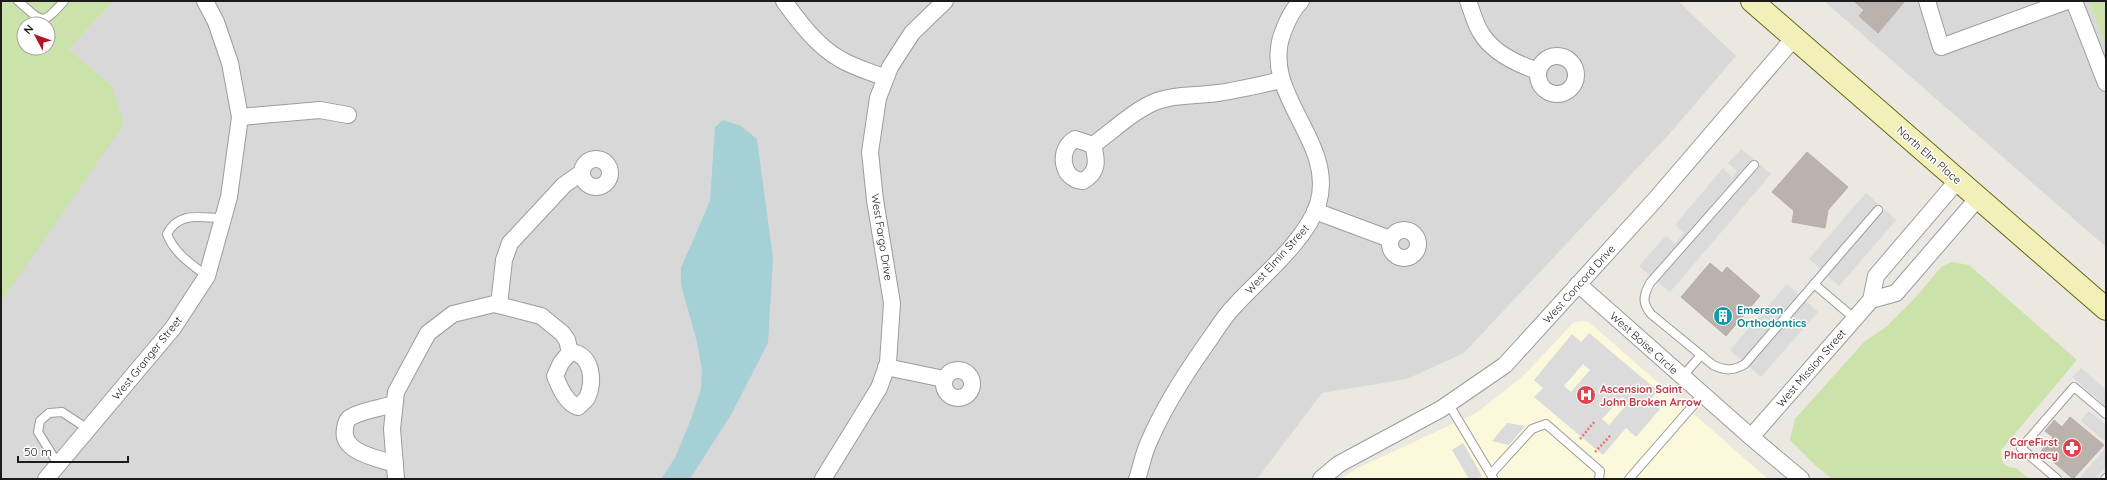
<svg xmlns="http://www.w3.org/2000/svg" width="2107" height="480" viewBox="0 0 2107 480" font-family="Quicksand,sans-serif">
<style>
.residential{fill:#d9d8d8}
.education{fill:#fbf8db}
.grass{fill:#cce2ab;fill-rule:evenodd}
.parking{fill:#dbdbdb;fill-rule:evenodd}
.water{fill:#a5d0d5}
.building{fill:#bbb2ae;stroke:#bbada5}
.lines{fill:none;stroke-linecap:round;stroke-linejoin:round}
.service-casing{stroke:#9c9c9c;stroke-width:10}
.minor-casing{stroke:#9c9c9c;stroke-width:18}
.secondary-casing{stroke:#65650f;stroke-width:24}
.path{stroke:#eb7373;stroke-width:2.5;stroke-dasharray:2 2;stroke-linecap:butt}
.service{stroke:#fff;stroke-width:8}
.minor{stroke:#fff;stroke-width:16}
.secondary{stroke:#f2efb9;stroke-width:22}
.labels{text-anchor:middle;stroke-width:3;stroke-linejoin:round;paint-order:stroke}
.street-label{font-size:11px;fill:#1b1b1b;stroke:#fff}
.culture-label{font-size:11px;font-weight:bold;fill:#0d838f;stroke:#fff;text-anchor:start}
.health-label{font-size:11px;font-weight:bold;fill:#be3a42;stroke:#fff;text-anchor:start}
</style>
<rect width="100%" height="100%" fill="#ebe7e1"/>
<g class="residential">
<path d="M 114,1 L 1678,1 L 1736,56 L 1672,131 L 1464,353 L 1407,379 L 1322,393 L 1257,479 L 1,479 L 1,301 L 112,86 L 69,49 Z"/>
<path d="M 1824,1 L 2089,1 L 2106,48 L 2106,247 Z"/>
</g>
<path class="education" d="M 1581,321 L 1589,322 L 1768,479 L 1340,479 L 1358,468 L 1476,413 L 1522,377 L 1573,323 Z"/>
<g class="grass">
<path d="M 1,1 L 114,1 L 69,49 L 112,86 L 124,124 L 1,302 ZM 24,24 L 48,24 L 48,48 L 24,48 Z"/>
<path d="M 2089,1 L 2106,1 L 2106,48 Z"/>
<path d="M 1952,262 L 1969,265 L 2077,360 L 2001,450 C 2000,460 2005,469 2016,468 L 2029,479 L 1832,479 L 1814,464 L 1790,440 L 1795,419 L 1864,342 L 1886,327 L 1914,299 L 1942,266 Z"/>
</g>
<g class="parking">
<path d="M 1741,149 L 1771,174 L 1670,292 L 1639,266 L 1666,236 L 1675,244 L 1684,233 L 1675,225 L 1723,168 L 1732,177 L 1737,171 L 1728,163 Z"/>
<path d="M 1866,193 L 1896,220 L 1839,286 L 1809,259 Z"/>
<path d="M 1787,284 L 1818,312 L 1761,377 L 1730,350 Z"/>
<path d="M 1589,333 L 1658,391 L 1650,400 L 1660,409 L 1636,437 L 1626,428 L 1603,455 L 1534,397 L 1543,388 L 1534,380 L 1572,334 L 1581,342 ZM 1583,364 L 1590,370 L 1571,392 L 1564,386 ZM 1622,397 L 1628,403 L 1609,425 L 1602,419 Z"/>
<path d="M 2081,368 L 2106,390 L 2106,406 L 2072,377 Z"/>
<path d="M 2089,411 L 2106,425 L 2106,442 L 2081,421 Z"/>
<path d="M 1507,423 L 1525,426 L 1509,445 L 1492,441 Z"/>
<path d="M 1463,443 L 1482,476 L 1476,479 L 1469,479 L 1452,450 Z"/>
<path d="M 2106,448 L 2106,467 L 2095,479 L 2082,479 L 2080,477 Z"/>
</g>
<path class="water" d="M 723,120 L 741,126 L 757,139 L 773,258 L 768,343 L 732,413 L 690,479 L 661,479 L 675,458 L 691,419 L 701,389 L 702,370 L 697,342 L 681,285 L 681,268 L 710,201 L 715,127 Z"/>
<g class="building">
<path d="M 1854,1 L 1905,1 L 1878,33 L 1859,16 L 1864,10 Z"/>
<path d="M 1807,152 L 1848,187 L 1828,210 L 1825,228 L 1792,222 L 1794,211 L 1772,192 Z"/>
<path d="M 1710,263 L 1722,273 L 1727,267 L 1760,296 L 1726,336 L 1681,297 Z"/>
<path d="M 2070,417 L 2104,445 L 2073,479 L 2041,451 L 2053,437 L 2045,431 L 2053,422 L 2054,420 L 2062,427 Z"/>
</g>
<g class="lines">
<defs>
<g id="service">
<path d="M 18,1 C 43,22 41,27 64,1"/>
<path d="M 1754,165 L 1650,283 C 1643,296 1642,303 1651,314 L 1713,365 C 1726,371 1733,371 1745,364 L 1878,210"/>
<path d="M 207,276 C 191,264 174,253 167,234 C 179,211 200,218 223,218"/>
<path d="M 1814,284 L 1854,318"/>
<path d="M 1682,377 L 1701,355"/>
<path d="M 1448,403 L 1493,478"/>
<path d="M 58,464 L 38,432 L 40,421 L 49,413 L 62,412 L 88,429"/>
<path d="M 1491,474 L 1532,429 L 1546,424 L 1600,471 L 1599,479"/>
<path d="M 1629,479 L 1703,394"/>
<path d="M 2057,479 L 2021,448 L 2074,387 L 2106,414"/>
<path d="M 2105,479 L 2106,478"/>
</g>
<g id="minor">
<path d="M 784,1 C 799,22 817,46 840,59 C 853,67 871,72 885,78"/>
<path d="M 1468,1 C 1472,11 1475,24 1481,33 C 1493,53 1517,64 1538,71"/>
<path d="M 1927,1 L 1941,47 L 2067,1"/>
<path d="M 2074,1 L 2106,83"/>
<circle cx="1557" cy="75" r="19"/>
<path d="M 240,117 L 320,110 L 348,115"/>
<path d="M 1075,139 L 1093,145 C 1097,160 1099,172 1083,181 C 1061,180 1057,149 1075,139 Z"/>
<path d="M 1093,145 C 1114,130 1134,110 1157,101 C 1176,94 1197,96 1218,93 C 1239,90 1260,85 1281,80"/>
<circle cx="596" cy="173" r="14"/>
<path d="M 1315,211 L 1390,239"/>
<circle cx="1404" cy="244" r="14"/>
<path d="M 1578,284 L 1751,437 L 1801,479"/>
<path d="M 1871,300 L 1896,293 L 1978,198"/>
<path d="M 499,305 L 504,260 L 510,243 L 564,185 L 581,173"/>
<path d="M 570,352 C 592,353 595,381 587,398 C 585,401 581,404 578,407 C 566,403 560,388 555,376 L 561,363 Z"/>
<path d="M 886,367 L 944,379"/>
<circle cx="958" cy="384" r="14"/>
<path d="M 394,404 C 381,408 365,410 353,416 C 347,418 346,423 345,428 C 340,453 378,458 395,464"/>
<path d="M 1751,437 L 1871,300 L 1876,276 L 1958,180"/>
<path d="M 46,479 L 173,328 L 207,276 L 229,197 L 240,117 L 230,63 L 216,22 L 205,1"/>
<path d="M 396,479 L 392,429 L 396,392 L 428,333 L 453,314 L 494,304 L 541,316 L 562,333 L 567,340 L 570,352"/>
<path d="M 823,479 L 879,388 L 888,363 L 892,303 L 875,200 L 870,152 L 878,98 L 890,67 L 912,33 L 945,1"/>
<path d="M 1137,479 C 1141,468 1143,455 1148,444 C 1163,408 1185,374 1207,343 C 1215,332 1222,320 1230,311 C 1257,280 1306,242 1318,204 C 1337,141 1259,94 1283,32 C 1287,21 1293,9 1301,1"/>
<path d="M 1321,479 L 1339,464 L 1441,409 L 1505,365 L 1655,200 L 1794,38"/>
</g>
<path id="secondary" d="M 1752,1 L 2106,309"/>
</defs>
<use href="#service" class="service-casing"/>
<use href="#minor" class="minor-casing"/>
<use href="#secondary" class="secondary-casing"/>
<g class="path">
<path d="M 1580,439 L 1595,421"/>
<path d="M 1595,452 L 1611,435"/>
</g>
<use href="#service" class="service"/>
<use href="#minor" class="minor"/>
<use href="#secondary" class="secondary"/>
</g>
<defs>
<symbol id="building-disc" viewBox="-11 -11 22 22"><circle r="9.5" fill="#0f9aa8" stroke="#fff"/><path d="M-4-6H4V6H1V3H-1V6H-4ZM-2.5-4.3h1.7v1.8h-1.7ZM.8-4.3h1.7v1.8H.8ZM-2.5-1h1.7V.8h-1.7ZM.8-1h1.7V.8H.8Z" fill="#fff"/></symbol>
<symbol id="hospital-disc" viewBox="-11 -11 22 22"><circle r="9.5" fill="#e0444e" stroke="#fff"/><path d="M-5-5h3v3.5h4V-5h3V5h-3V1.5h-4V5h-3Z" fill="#fff"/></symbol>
<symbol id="pharmacy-disc" viewBox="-11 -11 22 22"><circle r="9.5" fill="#e0444e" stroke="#fff"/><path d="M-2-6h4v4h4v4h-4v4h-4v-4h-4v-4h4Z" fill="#fff"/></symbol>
</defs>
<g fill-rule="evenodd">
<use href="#building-disc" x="1712" y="305" width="22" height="22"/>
<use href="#hospital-disc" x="1575" y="384" width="22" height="22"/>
<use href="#pharmacy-disc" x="2061" y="437" width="22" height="22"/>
</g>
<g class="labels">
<g class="street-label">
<text transform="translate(1929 155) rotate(41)" y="4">North Elm Place</text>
<text transform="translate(882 237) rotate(81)" y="4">West Fargo Drive</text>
<text transform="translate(1277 259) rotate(-48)" y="4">West Elmin Street</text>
<text transform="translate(1579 284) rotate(-48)" y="4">West Concord Drive</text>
<text transform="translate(1644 343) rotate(42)" y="4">West Boise Circle</text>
<text transform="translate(147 358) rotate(-51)" y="4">West Granger Street</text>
<text transform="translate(1811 368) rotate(-49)" y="4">West Mission Street</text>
</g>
<g class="culture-label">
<text x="1737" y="314">Emerson<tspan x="1737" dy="13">Orthodontics</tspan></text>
</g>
<g class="health-label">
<text x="1600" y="393">Ascension Saint<tspan x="1600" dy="13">John Broken Arrow</tspan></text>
<text x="2058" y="446" text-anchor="end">CareFirst<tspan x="2058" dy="13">Pharmacy</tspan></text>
</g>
</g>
<rect width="2107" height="480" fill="none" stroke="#1b1b1b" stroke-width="4"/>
<g transform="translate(36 36) rotate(311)"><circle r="19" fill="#ffffff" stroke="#a4a4a4"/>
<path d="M0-3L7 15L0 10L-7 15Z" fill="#b21325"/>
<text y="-6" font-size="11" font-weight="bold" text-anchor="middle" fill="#1b1b1b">N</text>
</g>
<path d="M18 456v6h110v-6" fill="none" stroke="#1b1b1b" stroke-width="2"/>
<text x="24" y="456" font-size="12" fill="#1b1b1b" stroke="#ffffff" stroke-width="3" paint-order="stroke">50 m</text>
</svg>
